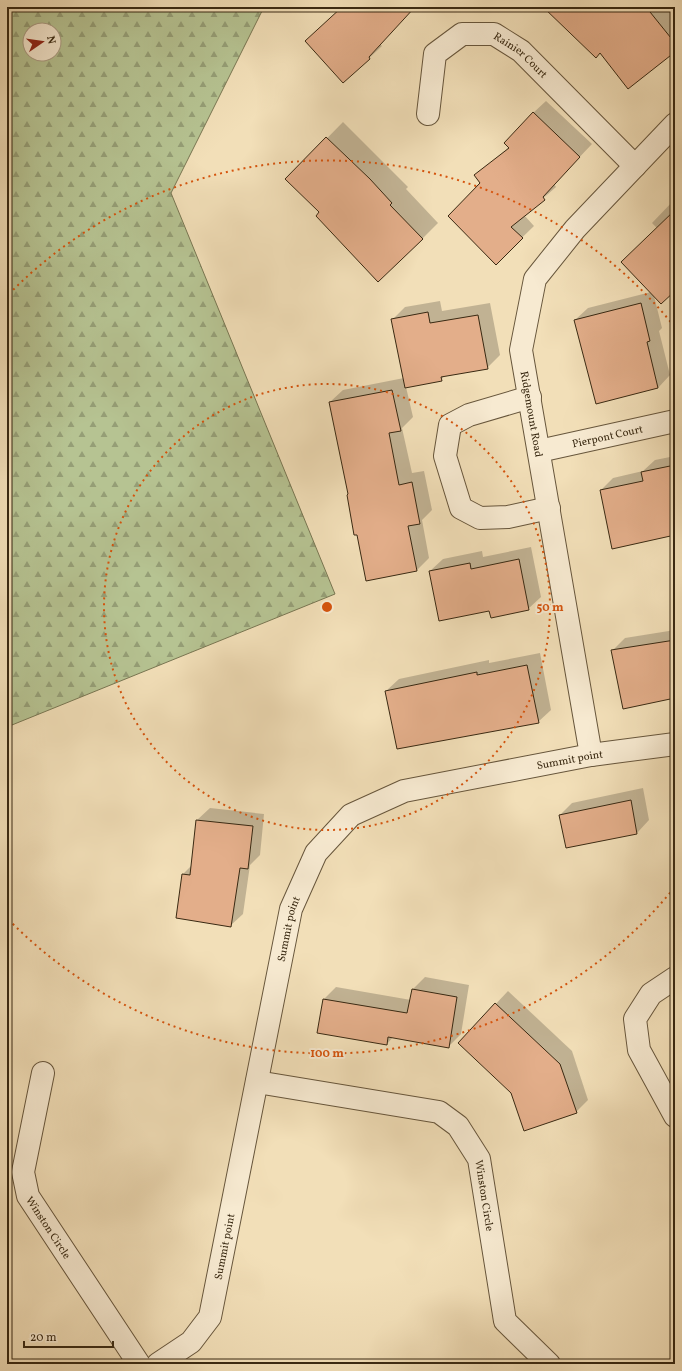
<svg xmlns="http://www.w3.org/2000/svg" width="682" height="1371" viewBox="0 0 682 1371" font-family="Vollkorn,serif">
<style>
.forest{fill:url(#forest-firs);stroke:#787652;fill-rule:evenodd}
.shadow{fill:#0003}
.building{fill:#e3ae8a;stroke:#392912}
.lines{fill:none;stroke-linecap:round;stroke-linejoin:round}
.minor-casing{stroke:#67563c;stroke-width:24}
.minor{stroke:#f7ead1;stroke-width:22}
.ring{fill:none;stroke:#d6540d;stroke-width:2;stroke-dasharray:2 4}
.labels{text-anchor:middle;stroke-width:4;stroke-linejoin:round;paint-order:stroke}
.street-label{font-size:11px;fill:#392912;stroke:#f7ead1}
.centre{fill:#d6540d;stroke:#f7ead1;stroke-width:2}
.ring-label{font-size:12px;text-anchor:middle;font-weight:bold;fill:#d6540d;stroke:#f7ead1;stroke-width:4;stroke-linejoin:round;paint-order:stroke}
</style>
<defs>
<pattern id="forest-firs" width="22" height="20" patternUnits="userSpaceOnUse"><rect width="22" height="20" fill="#b6c392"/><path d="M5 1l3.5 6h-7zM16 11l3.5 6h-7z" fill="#959e76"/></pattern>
</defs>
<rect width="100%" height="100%" fill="#f2dfb8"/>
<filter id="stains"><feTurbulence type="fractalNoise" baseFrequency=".005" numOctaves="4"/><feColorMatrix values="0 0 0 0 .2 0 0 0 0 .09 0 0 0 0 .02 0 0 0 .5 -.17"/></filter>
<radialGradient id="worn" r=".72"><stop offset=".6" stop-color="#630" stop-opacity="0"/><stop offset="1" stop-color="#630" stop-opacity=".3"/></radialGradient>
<path class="forest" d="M 7,7 L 264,7 L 171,193 L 335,594 L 7,727 ZM 30,30 L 54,30 L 54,54 L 30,54 Z"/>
<g class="shadow">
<path d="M 339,7 L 413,7 L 380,44 L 382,46 L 344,82 L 341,9 Z"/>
<path d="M 543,7 L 668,7 L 675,16 L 675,51 L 600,52 L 596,57 Z"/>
<path d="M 546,101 L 592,144 L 554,184 L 556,187 L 524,215 L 534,226 L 496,263 L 482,183 L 476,176 L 509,147 L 533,113 Z"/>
<path d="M 343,122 L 408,187 L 406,189 L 438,223 L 422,239 L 320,212 L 287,179 Z"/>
<path d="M 675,199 L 675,290 L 654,296 L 662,328 L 659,331 L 670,375 L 658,388 L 597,403 L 575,320 L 588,308 L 651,292 L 657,228 L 652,223 Z"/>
<path d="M 440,301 L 442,311 L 490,303 L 500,355 L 487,368 L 445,375 L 441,380 L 406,387 L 413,417 L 402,428 L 412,473 L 424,471 L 432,510 L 422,520 L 429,558 L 417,570 L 367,580 L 330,402 L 343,390 L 404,378 L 392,320 L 405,307 Z"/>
<path d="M 675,456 L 675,535 L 601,490 L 613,478 L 643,471 L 655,460 Z"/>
<path d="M 531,547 L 541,597 L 528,609 L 490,609 L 430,571 L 443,559 L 482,551 L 483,557 Z"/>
<path d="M 675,630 L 675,698 L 612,651 L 625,638 Z"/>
<path d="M 540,653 L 551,710 L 538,722 L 386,691 L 399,679 L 489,660 L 489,663 Z"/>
<path d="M 643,788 L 649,820 L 637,833 L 567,847 L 560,815 L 572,803 Z"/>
<path d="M 210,808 L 264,814 L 260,855 L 250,865 L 243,914 L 230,926 L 183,874 L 192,865 L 197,820 Z"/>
<path d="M 425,977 L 469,985 L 461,1034 L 449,1046 L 393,1037 L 387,1044 L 323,1000 L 336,987 L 411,1000 L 412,990 Z"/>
<path d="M 508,991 L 572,1051 L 588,1100 L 576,1112 L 512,1093 L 459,1043 Z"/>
</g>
<g class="building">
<path d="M 342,7 L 415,7 L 369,57 L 370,59 L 343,83 L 305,41 Z"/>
<path d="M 543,7 L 646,7 L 675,43 L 675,52 L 628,89 L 600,53 L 596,58 Z"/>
<path d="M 533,112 L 580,157 L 543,197 L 545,200 L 511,227 L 523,238 L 496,265 L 448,216 L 480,183 L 474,175 L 509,148 L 504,143 Z"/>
<path d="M 326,137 L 370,179 L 392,203 L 390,205 L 423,239 L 378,282 L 316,216 L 319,212 L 285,179 Z"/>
<path d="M 675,210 L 675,291 L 661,304 L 621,262 Z"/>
<path d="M 641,303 L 650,341 L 647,342 L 658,388 L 596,404 L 574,320 Z"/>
<path d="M 428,312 L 430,323 L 478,315 L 488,369 L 441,377 L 442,381 L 405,388 L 391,319 Z"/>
<path d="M 392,390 L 401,431 L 389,433 L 399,485 L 412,482 L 420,524 L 408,526 L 417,571 L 366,581 L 357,535 L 354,535 L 347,495 L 348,494 L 329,402 Z"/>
<path d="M 675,465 L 675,535 L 612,549 L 600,490 L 643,481 L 641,472 Z"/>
<path d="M 519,559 L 529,610 L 491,618 L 489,611 L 439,621 L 429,571 L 470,563 L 471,569 Z"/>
<path d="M 675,640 L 675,698 L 623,709 L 611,650 Z"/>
<path d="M 527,665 L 539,723 L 397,749 L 385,691 L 477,672 L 477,675 Z"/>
<path d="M 631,800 L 637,834 L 566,848 L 559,815 Z"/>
<path d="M 196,820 L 253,826 L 248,869 L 240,868 L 231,927 L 176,918 L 182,874 L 190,875 Z"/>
<path d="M 412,989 L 457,997 L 449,1048 L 388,1037 L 387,1045 L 317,1033 L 323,999 L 407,1013 Z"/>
<path d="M 495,1003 L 560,1064 L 577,1113 L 524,1131 L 511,1093 L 458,1043 Z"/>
</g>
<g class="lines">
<defs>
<g id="minor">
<path id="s1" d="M 428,114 L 435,54 L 462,34 L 494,34 L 521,51 L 635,166"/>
<path d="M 530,397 L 469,415 L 450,425 L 445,456 L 461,508 L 480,518 L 508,517 L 549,508"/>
<path id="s2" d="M 539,451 L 675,421"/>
<path d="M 591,755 L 521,350 L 535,279 L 575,229 L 675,124"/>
<path d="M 675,978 L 651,994 L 635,1019 L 639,1050 L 675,1116"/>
<path id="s3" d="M 43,1073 L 23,1172 L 28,1196 L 139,1364"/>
<path id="s4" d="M 257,1082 L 439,1112 L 458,1126 L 479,1159 L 505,1321 L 549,1364"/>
<path id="s5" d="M 158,1364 L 191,1342 L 210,1317 L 291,909 L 316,853 L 351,815 L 404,791 L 591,755 L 675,744"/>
</g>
</defs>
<use href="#minor" class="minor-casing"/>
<use href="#minor" class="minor"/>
</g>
<g class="ring">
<circle cx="327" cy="607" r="223"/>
<path d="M674 888A446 446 0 0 1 9 920M9 294A446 446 0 0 1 674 326"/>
</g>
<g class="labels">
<g class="street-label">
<text dy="4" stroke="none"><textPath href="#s1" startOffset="160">Rainier Court</textPath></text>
<text transform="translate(532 414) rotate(80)" y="4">Ridgemount Road</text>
<text dy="4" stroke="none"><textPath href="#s2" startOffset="70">Pierpont Court</textPath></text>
<text dy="4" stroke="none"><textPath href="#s5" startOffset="827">Summit point</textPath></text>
<text dy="4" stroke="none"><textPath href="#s5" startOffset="467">Summit point</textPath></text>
<text dy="4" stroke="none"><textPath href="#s4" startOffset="284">Winston Circle</textPath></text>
<text dy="4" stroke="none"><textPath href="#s3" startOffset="163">Winston Circle</textPath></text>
<text dy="4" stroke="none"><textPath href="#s5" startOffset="143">Summit point</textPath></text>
</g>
</g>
<circle cx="327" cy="607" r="6" class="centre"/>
<g class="ring-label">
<text x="550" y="611">50 m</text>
<text x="327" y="1057">100 m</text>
</g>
<rect width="682" height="1371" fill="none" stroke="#f2dfb8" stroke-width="24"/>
<rect x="8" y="8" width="666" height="1355" fill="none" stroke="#392912" stroke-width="2"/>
<rect x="12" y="12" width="658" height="1347" fill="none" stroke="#392912"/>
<g transform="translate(42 42) rotate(77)"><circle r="19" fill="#f7ead1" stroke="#ab9d85"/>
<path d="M0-3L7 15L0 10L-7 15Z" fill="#8f2418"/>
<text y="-6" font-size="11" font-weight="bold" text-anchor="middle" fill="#392912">N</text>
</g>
<path d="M24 1341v6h89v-6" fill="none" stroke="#392912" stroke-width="2"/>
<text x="30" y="1341" font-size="12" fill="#392912" stroke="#f7ead1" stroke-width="3" paint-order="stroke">20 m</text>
<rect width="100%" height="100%" filter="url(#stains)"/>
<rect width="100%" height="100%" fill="url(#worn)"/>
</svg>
